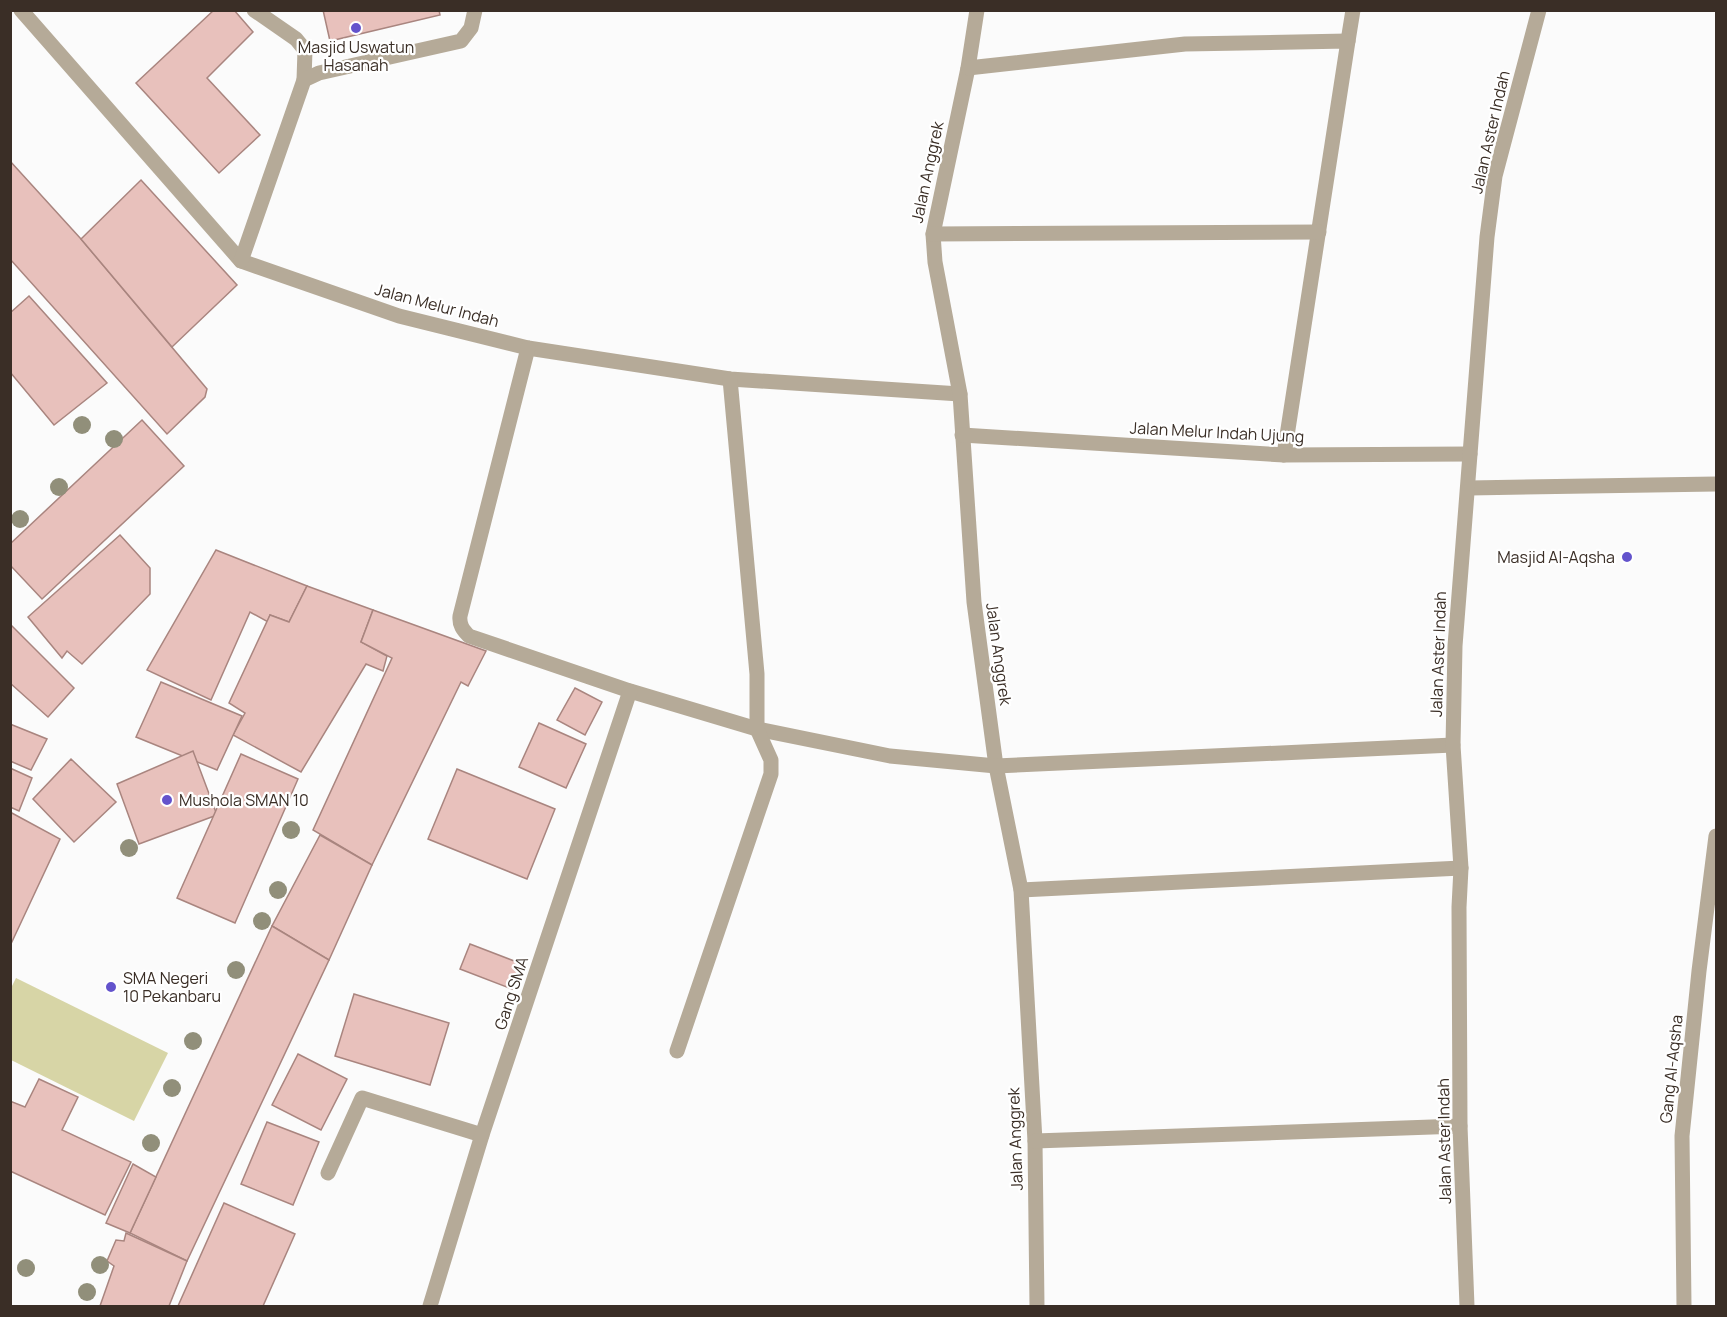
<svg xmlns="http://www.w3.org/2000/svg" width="1727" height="1317" viewBox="0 0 1727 1317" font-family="Manrope,sans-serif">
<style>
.green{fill:#d7d5a6}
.building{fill:#e8c1bc;stroke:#a9857f;stroke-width:1.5}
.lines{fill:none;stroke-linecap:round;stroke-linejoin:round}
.street{stroke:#b5aa98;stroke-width:15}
.tree{fill:#918f7a}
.poi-dot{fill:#6353cc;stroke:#fff;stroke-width:2}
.labels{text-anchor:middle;stroke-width:4.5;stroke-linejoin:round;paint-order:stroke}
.poi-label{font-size:16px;fill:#3a2e26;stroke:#fff;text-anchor:start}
.street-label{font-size:16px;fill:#3a2e26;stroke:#fff}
</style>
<rect width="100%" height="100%" fill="#fbfbfb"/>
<path class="green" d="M 16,978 L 168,1053 L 134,1121 L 11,1060 L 11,988 Z"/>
<g class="building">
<path d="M 214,10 L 234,10 L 253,32 L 207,78 L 260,135 L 219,173 L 136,83 Z"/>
<path d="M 323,10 L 439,10 L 440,15 L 330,41 Z"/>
<path d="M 10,161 L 81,239 L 207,389 L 205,397 L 167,434 L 10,259 Z"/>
<path d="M 141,180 L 237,285 L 172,347 L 81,239 Z"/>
<path d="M 29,296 L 107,383 L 54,425 L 10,372 L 10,313 Z"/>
<path d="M 142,420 L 184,466 L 42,599 L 10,565 L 10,544 Z"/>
<path d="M 120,535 L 150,568 L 150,594 L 82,664 L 67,651 L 62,658 L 28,617 Z"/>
<path d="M 216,550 L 307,586 L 289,622 L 270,615 L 268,622 L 250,612 L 211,700 L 147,670 Z"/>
<path d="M 307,586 L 373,610 L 361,642 L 387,656 L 383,671 L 366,664 L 301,772 L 233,735 L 245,713 L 229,703 L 270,615 L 289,622 Z"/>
<path d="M 373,610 L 486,651 L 468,686 L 461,682 L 372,865 L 313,830 L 392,658 L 361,642 Z"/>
<path d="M 10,624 L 74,688 L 48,717 L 10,683 Z"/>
<path d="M 161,682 L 242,716 L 217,770 L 136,737 Z"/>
<path d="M 575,688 L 602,702 L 585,735 L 557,720 Z"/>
<path d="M 539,723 L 586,744 L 566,788 L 519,767 Z"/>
<path d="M 10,724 L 47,739 L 31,770 L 10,761 Z"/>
<path d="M 193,751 L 217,815 L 139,844 L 117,784 Z"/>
<path d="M 241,754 L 298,779 L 235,923 L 177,898 Z"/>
<path d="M 71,759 L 116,802 L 74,842 L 33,799 Z"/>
<path d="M 10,768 L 32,778 L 19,811 L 10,807 Z"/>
<path d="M 457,769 L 555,809 L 527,879 L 428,839 Z"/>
<path d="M 10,812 L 60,839 L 10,946 Z"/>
<path d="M 320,835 L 372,865 L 329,960 L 272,926 Z"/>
<path d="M 272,926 L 329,960 L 187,1261 L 130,1233 Z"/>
<path d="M 470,944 L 522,964 L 512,989 L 460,969 Z"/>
<path d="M 354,994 L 449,1023 L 430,1085 L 335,1056 Z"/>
<path d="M 298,1054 L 347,1079 L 321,1130 L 272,1105 Z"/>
<path d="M 39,1079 L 78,1097 L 62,1130 L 131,1162 L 105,1215 L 10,1171 L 10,1101 L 25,1107 Z"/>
<path d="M 267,1122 L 319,1142 L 293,1205 L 241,1184 Z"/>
<path d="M 133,1164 L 156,1177 L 130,1233 L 106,1223 Z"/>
<path d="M 224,1203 L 295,1234 L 263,1306 L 178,1306 Z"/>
<path d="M 126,1233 L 187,1261 L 169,1306 L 100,1306 L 114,1266 L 107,1261 L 116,1240 L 124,1241 Z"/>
</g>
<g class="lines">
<g class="street">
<path d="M 21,10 L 241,261 L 399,316 L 528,348 L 730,379 L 960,394"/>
<path d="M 254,10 L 296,39 L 305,50 L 304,80"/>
<path d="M 977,10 L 968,68 L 933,234 L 935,262 L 960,394 L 974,602 L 996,766 L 1021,890 L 1035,1141 L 1037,1306"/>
<path d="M 1348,41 L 1353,10"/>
<path d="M 968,68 L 1185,44 L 1348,41 L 1284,455"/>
<path d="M 933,234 L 1319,232"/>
<path d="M 241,261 L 304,80 L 319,73 L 461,41 L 471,28 L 475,10"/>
<path d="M 528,348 L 460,616 C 459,625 463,630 469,636 L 630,691 L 757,729 L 890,756 L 996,766 L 1453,745"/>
<path d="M 962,435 L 1284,455 L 1470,454"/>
<path d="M 1469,488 L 1716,484"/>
<path d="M 1021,890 L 1461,868"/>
<path d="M 677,1051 L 771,774 L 771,760 L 757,729 L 757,674 L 730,379"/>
<path d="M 1035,1141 L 1460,1126"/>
<path d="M 328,1173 L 362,1098 L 482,1135"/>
<path d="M 430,1306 L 482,1135 L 630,691"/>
<path d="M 1467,1306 L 1460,1126 L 1459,907 L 1461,868 L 1453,745 L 1455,646 L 1487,237 L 1495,176 L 1539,10"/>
<path d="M 1684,1306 L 1682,1136 L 1699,971 L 1716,836"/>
</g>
</g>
<g class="tree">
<circle cx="82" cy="425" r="9"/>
<circle cx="114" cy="439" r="9"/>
<circle cx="59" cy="487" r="9"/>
<circle cx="20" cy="519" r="9"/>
<circle cx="291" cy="830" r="9"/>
<circle cx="129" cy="848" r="9"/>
<circle cx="278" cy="890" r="9"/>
<circle cx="262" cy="921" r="9"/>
<circle cx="236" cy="970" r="9"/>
<circle cx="193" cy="1041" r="9"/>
<circle cx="172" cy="1088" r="9"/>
<circle cx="151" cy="1143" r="9"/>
<circle cx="100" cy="1265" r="9"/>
<circle cx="26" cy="1268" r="9"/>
<circle cx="87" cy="1292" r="9"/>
</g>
<g class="poi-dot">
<circle cx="356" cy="28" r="6"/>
<circle cx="1627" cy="557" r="6"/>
<circle cx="167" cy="800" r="6"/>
<circle cx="111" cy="987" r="6"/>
</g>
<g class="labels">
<g class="poi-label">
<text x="356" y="53" text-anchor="middle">Masjid Uswatun<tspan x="356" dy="18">Hasanah</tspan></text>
<text x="1615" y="563" text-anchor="end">Masjid Al-Aqsha</text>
<text x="179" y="806">Mushola SMAN 10</text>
<text x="123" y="984">SMA Negeri<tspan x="123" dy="18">10 Pekanbaru</tspan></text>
</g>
<g class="street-label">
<text transform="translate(1490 132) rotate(-77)" y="6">Jalan Aster Indah</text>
<text transform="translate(927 172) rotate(-78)" y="6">Jalan Anggrek</text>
<text transform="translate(437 305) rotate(15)" y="6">Jalan Melur Indah</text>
<text transform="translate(1217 432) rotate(3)" y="6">Jalan Melur Indah Ujung</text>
<text transform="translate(999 654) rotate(82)" y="6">Jalan Anggrek</text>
<text transform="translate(1438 654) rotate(-88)" y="6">Jalan Aster Indah</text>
<text transform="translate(511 993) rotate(-72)" y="6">Gang SMA</text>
<text transform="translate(1671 1069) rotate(-84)" y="6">Gang Al-Aqsha</text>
<text transform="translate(1015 1139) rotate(-92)" y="6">Jalan Anggrek</text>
<text transform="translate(1444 1141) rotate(-91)" y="6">Jalan Aster Indah</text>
</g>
</g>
<rect width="1727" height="1317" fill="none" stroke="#3a2e26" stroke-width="24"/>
</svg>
